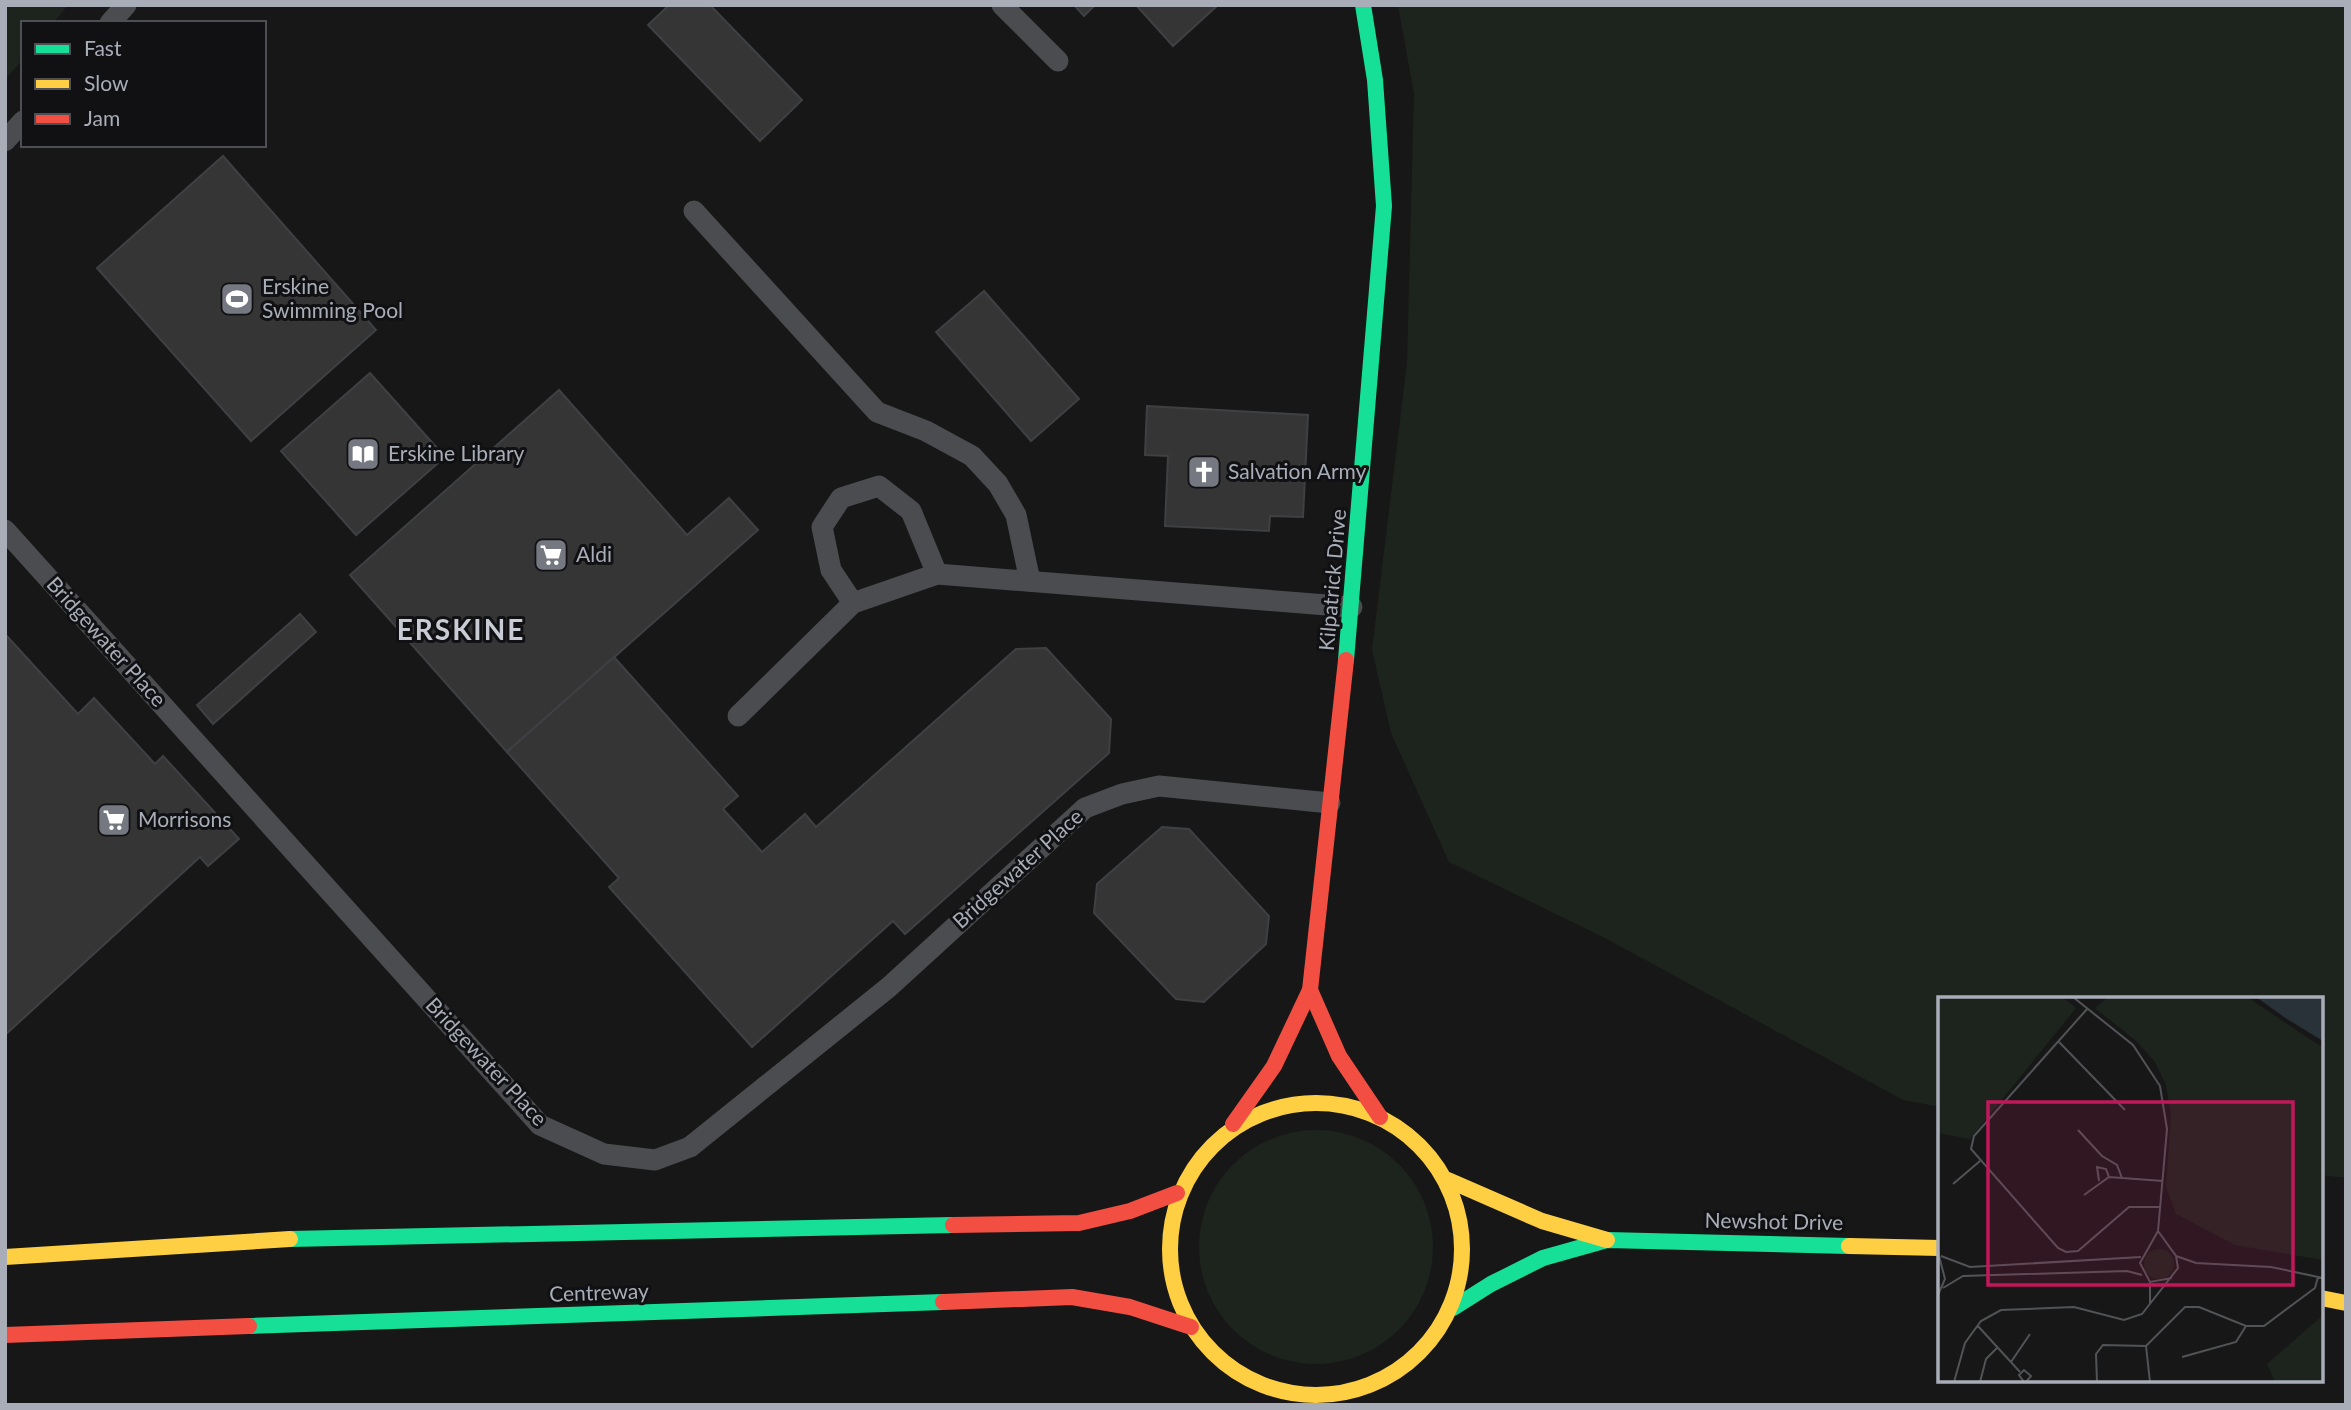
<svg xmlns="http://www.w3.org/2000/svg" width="2351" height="1410" viewBox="0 0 2351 1410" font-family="Lato,sans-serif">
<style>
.green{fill:#1d241e}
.building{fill:#353536;stroke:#3f4043;stroke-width:2}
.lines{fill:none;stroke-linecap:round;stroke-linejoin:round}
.lane{stroke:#4b4c50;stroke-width:21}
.fast{stroke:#16e098;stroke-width:16}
.slow{stroke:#ffcf43;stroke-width:16}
.jam{stroke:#f24e42;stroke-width:16}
.labels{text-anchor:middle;stroke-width:6;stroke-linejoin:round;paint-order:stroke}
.poi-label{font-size:21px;fill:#a8adb8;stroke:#111113;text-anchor:start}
.street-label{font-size:21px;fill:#a8adb8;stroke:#111113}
.district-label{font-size:28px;font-weight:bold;letter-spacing:2px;fill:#c9ccd4;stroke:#111113}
.inset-road{fill:none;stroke:#515357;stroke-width:2}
.view{fill:#c2185b;fill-opacity:0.15;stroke:#c2185b;stroke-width:3.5}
.inset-edge{fill:none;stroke:#a8adb8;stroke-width:3.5}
</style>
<rect width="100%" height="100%" fill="#171717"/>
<g class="green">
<path d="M 5,5 L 68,5 L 53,23 L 23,23 L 23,59 L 5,80 Z"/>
<path d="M 1398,5 L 2346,5 L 2346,1178 L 2321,1175 L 2321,999 L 1940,999 L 1940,1107 L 1903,1100 L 1603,937 L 1449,862 L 1391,733 L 1372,650 L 1407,363 L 1414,94 Z"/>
<circle cx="1316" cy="1247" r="117"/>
</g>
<g class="building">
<path d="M 669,5 L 710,5 L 802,100 L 760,141 L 648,25 Z"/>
<path d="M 1074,5 L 1095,5 L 1084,16 Z"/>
<path d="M 1136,5 L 1218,5 L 1173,46 Z"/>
<path d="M 223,156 L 376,330 L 251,441 L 97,268 Z"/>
<path d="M 984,291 L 1079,399 L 1031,441 L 936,332 Z"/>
<path d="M 370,373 L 445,457 L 356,535 L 281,451 Z"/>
<path d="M 559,390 L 687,535 L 729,498 L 758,530 L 507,752 L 350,575 Z"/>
<path d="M 1147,406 L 1308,415 L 1303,517 L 1270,516 L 1269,531 L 1165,526 L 1168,456 L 1145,455 Z"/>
<path d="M 300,614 L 316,632 L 213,724 L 197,705 Z"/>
<path d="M 5,634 L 78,714 L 94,698 L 155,764 L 163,756 L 239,839 L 208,866 L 200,857 L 5,1035 Z"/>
<path d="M 1046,648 L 1111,719 L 1109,753 L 905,934 L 893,921 L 752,1047 L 609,887 L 619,878 L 507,752 L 614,657 L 738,796 L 723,809 L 762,852 L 805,814 L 816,827 L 1016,649 Z"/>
<path d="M 1162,827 L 1189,829 L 1269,916 L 1266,944 L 1204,1002 L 1176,999 L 1094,913 L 1097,884 Z"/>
</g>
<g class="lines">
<g class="lane">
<path d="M 1002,5 L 1058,61"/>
<path d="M 110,23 L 126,5"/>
<path d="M 5,141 L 23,121"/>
<path d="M 694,211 L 877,412 L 926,431 L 972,456 L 998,484 L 1016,515 L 1030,581"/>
<path d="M 5,530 L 540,1125 L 604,1154 L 655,1160 L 690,1147 L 889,987 L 1085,808 L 1122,794 L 1159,786 L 1330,803"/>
<path d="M 853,603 L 831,570 L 822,527 L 841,498 L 879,486 L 911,511 L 937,574"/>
<path d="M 738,716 L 853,603 L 937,574 L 1352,607"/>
</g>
<g class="fast">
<path d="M 1346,660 L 1384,206 L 1375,80 L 1363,5"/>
<path d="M 290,1239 L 953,1225"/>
<path d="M 1453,1308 L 1491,1284 L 1543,1258 L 1607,1240 L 1849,1246"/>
<path d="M 249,1326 L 943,1302"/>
</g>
<g class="slow">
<circle cx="1316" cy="1249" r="146"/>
<path d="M 1448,1180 L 1542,1221 L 1607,1240"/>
<path d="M 1849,1246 L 1940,1248"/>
<path d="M 5,1257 L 290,1239"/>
<path d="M 2321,1298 L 2346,1303"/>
</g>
<g class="jam">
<path d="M 1310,990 L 1339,1056 L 1380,1117"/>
<path d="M 1233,1124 L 1274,1066 L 1310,990 L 1346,660"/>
<path d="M 953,1225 L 1079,1223 L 1130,1211 L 1177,1193"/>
<path d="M 943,1302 L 1072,1297 L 1130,1307 L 1191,1327"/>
<path d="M 5,1335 L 249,1326"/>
</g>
</g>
<defs>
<symbol id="stadium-square" viewBox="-11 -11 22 22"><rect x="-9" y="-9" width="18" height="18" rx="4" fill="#757880" stroke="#111113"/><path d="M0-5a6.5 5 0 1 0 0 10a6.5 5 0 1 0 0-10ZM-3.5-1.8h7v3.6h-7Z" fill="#fff"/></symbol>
<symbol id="library-square" viewBox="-11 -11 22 22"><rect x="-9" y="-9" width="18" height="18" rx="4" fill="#757880" stroke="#111113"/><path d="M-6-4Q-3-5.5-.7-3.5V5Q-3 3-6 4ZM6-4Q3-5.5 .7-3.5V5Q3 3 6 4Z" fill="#fff"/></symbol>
<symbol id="church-square" viewBox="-11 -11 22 22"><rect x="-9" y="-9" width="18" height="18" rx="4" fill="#757880" stroke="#111113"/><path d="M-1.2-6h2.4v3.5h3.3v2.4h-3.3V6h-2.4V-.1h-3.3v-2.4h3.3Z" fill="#fff"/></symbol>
<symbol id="supermarket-square" viewBox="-11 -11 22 22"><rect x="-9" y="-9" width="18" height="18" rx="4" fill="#757880" stroke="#111113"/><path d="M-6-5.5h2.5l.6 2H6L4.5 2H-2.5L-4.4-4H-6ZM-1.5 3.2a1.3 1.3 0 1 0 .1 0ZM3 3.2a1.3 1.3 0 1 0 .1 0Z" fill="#fff"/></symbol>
</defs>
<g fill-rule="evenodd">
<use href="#stadium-square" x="218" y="280" width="38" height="38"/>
<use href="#library-square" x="344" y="435" width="38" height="38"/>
<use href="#church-square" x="1185" y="453" width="38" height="38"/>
<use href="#supermarket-square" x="532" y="536" width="38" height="38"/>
<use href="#supermarket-square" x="95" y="801" width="38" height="38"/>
</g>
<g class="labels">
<g class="poi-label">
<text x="262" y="294">Erskine<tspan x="262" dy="24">Swimming Pool</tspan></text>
<text x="388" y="461">Erskine Library</text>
<text x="1228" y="479">Salvation Army</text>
<text x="576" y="562">Aldi</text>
<text x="138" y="827">Morrisons</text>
</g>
<g class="street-label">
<text transform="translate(1333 580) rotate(-85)" y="7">Kilpatrick Drive</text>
<text transform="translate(106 642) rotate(48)" y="7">Bridgewater Place</text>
<text transform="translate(1018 869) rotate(-42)" y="7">Bridgewater Place</text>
<text transform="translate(486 1062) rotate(47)" y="7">Bridgewater Place</text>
<text transform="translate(1774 1222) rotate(1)" y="7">Newshot Drive</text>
<text transform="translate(599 1293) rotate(-2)" y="7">Centreway</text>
</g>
<g class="district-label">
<text x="461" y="640">ERSKINE</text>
</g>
</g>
<g transform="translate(1938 997)">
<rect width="385" height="385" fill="#171717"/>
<path d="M 0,0 L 124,0 L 138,11 L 32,142 L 0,136 ZM 170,0 L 309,0 L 385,51 L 385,263 L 297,248 L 238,217 L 228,190 L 233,118 L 228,88 L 217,65 L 197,43 L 157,11 ZM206 267a15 15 0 1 1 30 0a15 15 0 1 1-30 0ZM 385,318 L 385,385 L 337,385 L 329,367 Z" fill="#1d241e"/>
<path d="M 318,0 L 385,0 L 385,44 L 349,22 Z" fill="#2a3239"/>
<path class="inset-road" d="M 135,0 L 195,48 L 222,89 L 229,132 L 220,234 L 202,266 L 212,285 L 234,281M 150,11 L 36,139 L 33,152 L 120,251 L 128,255 L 140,254 L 191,210 L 222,210M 121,45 L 187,113M 140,133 L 164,159 L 179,168 L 184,181M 161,184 L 159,170 L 168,172 L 171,180M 15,187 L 42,164M 146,198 L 171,180 L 225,184M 0,255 L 7,282 L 0,298M 3,259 L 32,270 L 203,260M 238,259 L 258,266 L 333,270 L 385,281M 212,285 L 212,308M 5,291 L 25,279 L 189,274 L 204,278M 39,328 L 82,375M 208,349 L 212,385M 244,360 L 298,345 L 308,329M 73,365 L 92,337M 16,385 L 27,346 L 43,324 L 63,313 L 136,310 L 186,323 L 204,317 L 240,271 L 238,259 L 220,234M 42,385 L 48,362 L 60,350M 86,385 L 81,378 L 86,373 L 93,379 L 88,385M 159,385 L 158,357 L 165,348 L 208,349 L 247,310 L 261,310 L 308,329 L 326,329 L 377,291 L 380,280"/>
<path class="view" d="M 50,105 L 355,105 L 355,288 L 50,288 Z"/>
<rect width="385" height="385" class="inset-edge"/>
</g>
<rect width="2351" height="1410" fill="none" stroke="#a8adb8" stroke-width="14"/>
<rect x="21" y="21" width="245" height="126" fill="#111113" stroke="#4d4f55" stroke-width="2"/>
<rect x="35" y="44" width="35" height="10" fill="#16e098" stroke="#4d4f55" stroke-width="2"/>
<text x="84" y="56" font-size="21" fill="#a8adb8">Fast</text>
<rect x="35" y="79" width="35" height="10" fill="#ffcf43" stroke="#4d4f55" stroke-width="2"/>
<text x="84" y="91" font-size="21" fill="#a8adb8">Slow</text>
<rect x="35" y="114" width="35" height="10" fill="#f24e42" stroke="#4d4f55" stroke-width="2"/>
<text x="84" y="126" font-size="21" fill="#a8adb8">Jam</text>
</svg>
